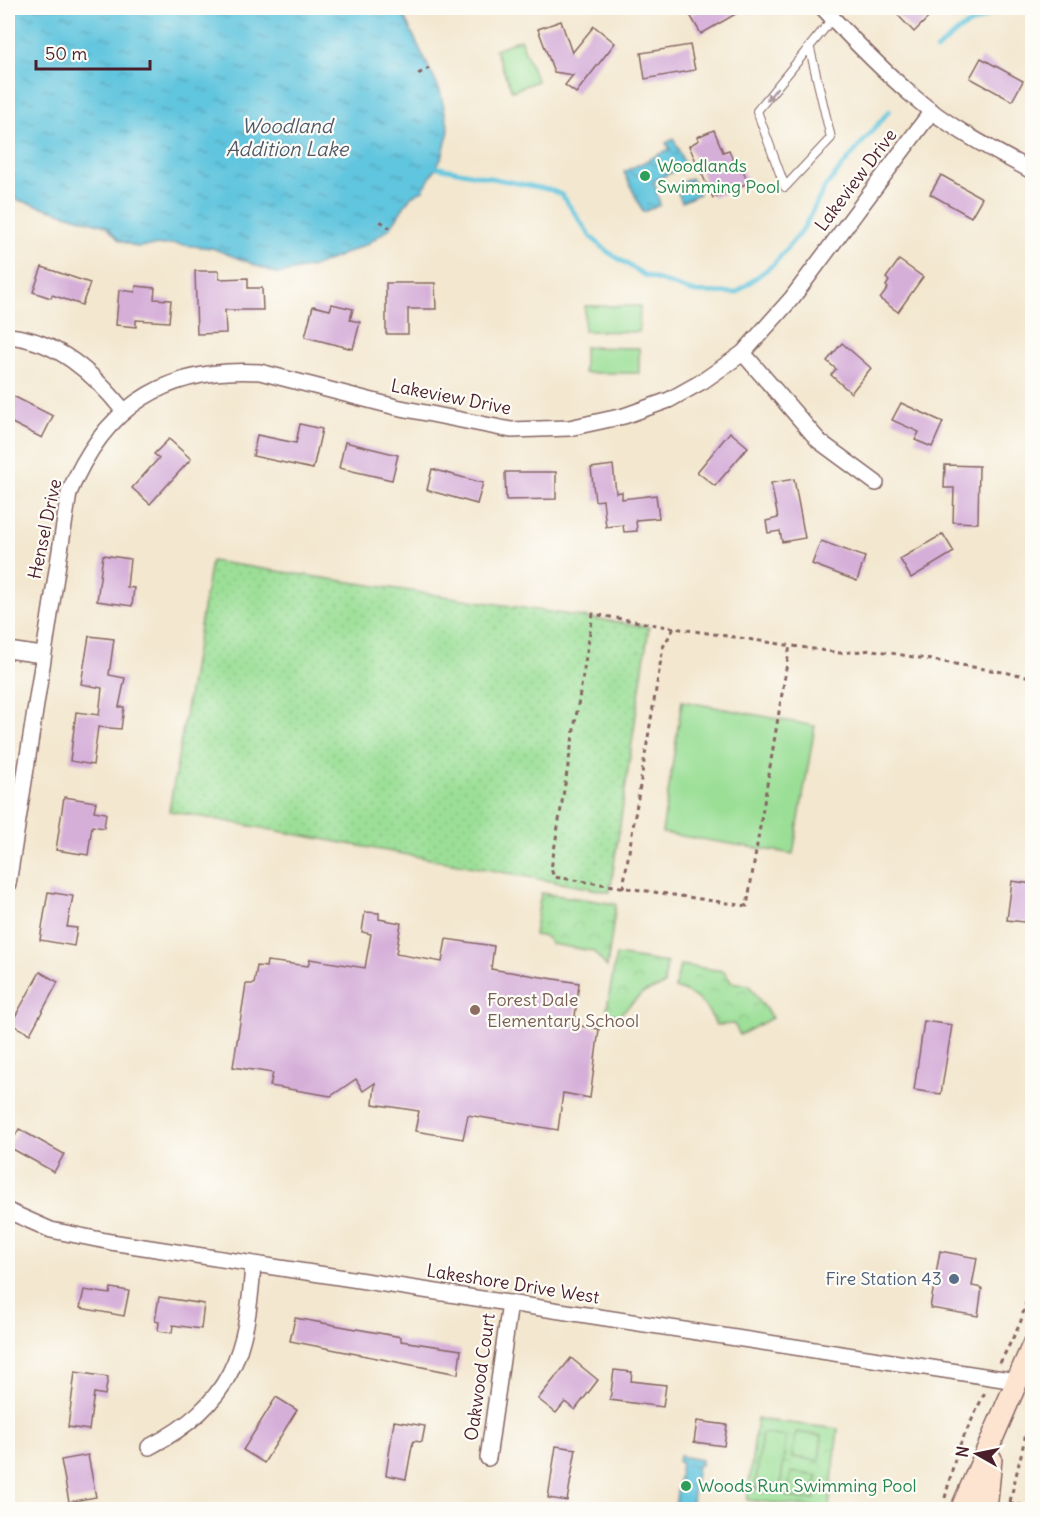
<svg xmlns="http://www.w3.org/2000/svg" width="1040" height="1517" viewBox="0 0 1040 1517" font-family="Delius,sans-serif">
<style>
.grass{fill:url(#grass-dots);stroke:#727f61;stroke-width:1.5}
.park{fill:url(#park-crowns);stroke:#727f61;stroke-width:1.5}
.pitch{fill:#9bdf97;stroke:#727f61;stroke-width:1.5}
.water{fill:url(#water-ripples);stroke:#567284;stroke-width:1.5}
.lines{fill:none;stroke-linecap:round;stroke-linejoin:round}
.stream{stroke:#61c5de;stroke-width:4.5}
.building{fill:#d6afd9}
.lane-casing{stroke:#856564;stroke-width:10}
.street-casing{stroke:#856564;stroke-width:18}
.secondary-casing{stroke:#856564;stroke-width:24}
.path{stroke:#856564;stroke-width:3;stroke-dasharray:4.5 4.5;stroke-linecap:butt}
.lane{stroke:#fff;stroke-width:8}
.street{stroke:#fff;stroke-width:15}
.secondary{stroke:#fde4d0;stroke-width:21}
.oneway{fill:#ae9aa0}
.leisure-dot{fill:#2e9e5b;stroke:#fdfcf7;stroke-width:2}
.education-dot{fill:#8d6e63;stroke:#fdfcf7;stroke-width:2}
.service-dot{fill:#5c6f8a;stroke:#fdfcf7;stroke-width:2}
.labels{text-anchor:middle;stroke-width:4.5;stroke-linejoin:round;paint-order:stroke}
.leisure-label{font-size:18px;fill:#27864d;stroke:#fdfcf7;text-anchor:start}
.street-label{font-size:18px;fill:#4a1f2b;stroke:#fdfcf7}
.education-label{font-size:18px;fill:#785e54;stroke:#fdfcf7;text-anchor:start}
.service-label{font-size:18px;fill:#4e5e75;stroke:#fdfcf7;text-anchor:end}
.water-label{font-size:20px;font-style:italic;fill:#52596a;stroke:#fdfcf7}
</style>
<defs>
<pattern id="grass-dots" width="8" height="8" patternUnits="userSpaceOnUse" patternTransform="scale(1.5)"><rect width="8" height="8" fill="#9bdf97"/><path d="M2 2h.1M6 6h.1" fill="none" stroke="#87bf82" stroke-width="1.8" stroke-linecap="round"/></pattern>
<pattern id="park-crowns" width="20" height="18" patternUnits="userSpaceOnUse" patternTransform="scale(1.5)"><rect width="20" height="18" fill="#9bdf97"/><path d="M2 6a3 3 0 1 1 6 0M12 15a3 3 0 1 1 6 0" fill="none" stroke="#87bf82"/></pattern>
<pattern id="water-ripples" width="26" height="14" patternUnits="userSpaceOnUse" patternTransform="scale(1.5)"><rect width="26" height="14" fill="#61c5de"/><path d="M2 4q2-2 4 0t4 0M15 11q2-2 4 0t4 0" fill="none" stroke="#529fb4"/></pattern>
</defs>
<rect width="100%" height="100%" fill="#fdfcf7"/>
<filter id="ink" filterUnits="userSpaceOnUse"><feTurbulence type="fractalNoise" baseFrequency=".0167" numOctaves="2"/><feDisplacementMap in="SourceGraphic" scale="12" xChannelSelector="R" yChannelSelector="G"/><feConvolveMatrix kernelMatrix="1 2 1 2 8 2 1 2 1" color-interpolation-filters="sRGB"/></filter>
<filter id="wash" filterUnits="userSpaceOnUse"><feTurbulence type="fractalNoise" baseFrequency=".008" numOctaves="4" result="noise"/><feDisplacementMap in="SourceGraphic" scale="24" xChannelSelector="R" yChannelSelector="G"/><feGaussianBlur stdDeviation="1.35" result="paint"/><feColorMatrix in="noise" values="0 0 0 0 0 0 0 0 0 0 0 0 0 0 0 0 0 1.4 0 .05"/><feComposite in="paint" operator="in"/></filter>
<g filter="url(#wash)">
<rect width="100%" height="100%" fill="#f3e7cf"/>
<path class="grass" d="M 211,561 L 649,627 L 610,892 L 169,811 Z"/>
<g class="park">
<path d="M 541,893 L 616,904 L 607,967 L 593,951 L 551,944 L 546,937 L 534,935 Z"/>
<path d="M 616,955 L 667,963 L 664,985 L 643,993 L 619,1015 L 610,1014 L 607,1008 Z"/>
<path d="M 680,965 L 724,971 L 731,982 L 749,985 L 772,1018 L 740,1035 L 734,1024 L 716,1025 C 706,1004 697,995 675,988 Z"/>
<path d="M 757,1419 L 838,1429 L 829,1509 L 747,1500 Z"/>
</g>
<g class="pitch">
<path d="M 520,39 L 537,81 L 512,91 L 495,50 Z"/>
<path d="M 585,306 L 640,306 L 639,332 L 584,331 Z"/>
<path d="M 584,347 L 639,348 L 639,373 L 584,373 Z"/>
<path d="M 682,701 L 815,726 L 793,854 L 662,833 Z"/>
<path d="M 796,1432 L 822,1436 L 819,1461 L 792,1457 Z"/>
<path d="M 762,1433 L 786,1437 L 780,1491 L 755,1488 Z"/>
<path d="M 791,1472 L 817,1476 L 814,1500 L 787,1497 Z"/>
</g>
<g class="water">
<path d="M 8,8 L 400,8 L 440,91 L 449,130 L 442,157 L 423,190 L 411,196 L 390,228 L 367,244 L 313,267 L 278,274 L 212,248 L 174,244 L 137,247 L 119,240 L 106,226 L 8,197 Z"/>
<path d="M 674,139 L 685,166 L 654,181 L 660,205 L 643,212 L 624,172 L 670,149 L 666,143 Z"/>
<path d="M 691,178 L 699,194 L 682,202 L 675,186 Z"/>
<path d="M 679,1456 L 701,1460 L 701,1465 L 697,1465 L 691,1509 L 675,1508 L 681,1463 L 678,1462 Z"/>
</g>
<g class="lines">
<g class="stream">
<path d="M 936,50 L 961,29 L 1002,8"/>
<path d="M 436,167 L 551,190 L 562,195 L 591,237 L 608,252 L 644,275 L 694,292 L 736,293 L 774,264 L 803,229 L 825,187 L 889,111"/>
</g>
</g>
<g id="blocks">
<g class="building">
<path d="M 703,8 L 746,8 L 701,34 L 690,15 Z"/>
<path d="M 891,8 L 920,8 L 929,17 L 914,32 Z"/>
<path d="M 561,21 L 572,53 L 594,26 L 615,43 L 576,93 L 565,85 L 573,75 L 554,72 L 538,29 Z"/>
<path d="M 690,45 L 695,70 L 645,79 L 641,53 Z"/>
<path d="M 981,58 L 1023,81 L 1012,101 L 970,78 Z"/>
<path d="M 714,130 L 723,152 L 729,150 L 733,160 L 738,158 L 748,183 L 713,198 L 689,146 L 699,140 L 697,137 Z"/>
<path d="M 941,175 L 982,198 L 971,217 L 930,194 Z"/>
<path d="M 899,260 L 923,277 L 898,312 L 880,299 L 888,288 L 886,286 L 889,281 L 886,278 Z"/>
<path d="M 42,267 L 90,283 L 82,305 L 52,295 L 51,298 L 33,292 Z"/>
<path d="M 195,271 L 219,271 L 219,279 L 248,278 L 248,288 L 262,288 L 263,310 L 225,310 L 226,333 L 197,334 Z"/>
<path d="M 386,283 L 435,283 L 436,309 L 408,309 L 408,334 L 386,334 Z"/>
<path d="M 136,286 L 155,288 L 154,299 L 171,300 L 169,322 L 136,320 L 136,327 L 116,325 L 119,290 L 135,292 Z"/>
<path d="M 332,304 L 353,309 L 350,320 L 360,322 L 353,349 L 305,337 L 313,306 L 330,310 Z"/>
<path d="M 842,343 L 871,368 L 851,393 L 831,375 L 836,369 L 827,361 Z"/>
<path d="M 13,396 L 53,416 L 42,438 L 8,421 L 8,408 Z"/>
<path d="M 901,403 L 943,422 L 932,447 L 915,440 L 919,432 L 892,420 Z"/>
<path d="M 300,424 L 322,429 L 313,469 L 253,456 L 257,435 L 296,443 Z"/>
<path d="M 730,432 L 748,447 L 715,486 L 697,472 Z"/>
<path d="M 169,439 L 191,459 L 150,504 L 132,488 L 159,458 L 154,454 Z"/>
<path d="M 345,442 L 398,455 L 392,480 L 339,468 Z"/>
<path d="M 613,465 L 616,493 L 622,492 L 622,499 L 656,495 L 659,518 L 636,520 L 637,531 L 624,532 L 623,525 L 606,527 L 603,500 L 595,501 L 591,468 Z"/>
<path d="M 945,465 L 979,466 L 978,523 L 953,522 L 954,488 L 944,488 Z"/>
<path d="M 432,469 L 483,483 L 477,504 L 427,490 Z"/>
<path d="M 505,472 L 556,472 L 556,499 L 506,500 Z"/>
<path d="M 794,479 L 805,538 L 782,542 L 780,531 L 768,533 L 766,521 L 778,518 L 771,483 Z"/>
<path d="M 943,534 L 954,552 L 911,578 L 900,559 Z"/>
<path d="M 821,541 L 865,557 L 857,581 L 812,564 Z"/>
<path d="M 103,555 L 130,559 L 127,587 L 134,588 L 132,606 L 97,601 Z"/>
<path d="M 89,636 L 114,639 L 109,675 L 125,678 L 119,707 L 124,707 L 121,729 L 98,727 L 93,765 L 70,761 L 76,712 L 99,715 L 102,688 L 81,684 Z"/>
<path d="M 64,797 L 96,802 L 94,811 L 106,813 L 104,828 L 92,826 L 88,855 L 56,850 Z"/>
<path d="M 1012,881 L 1032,884 L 1032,923 L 1007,920 Z"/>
<path d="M 48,892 L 73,896 L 67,927 L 77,928 L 74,946 L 40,940 Z"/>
<path d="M 365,912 L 379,913 L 379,919 L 401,923 L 396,954 L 442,962 L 446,939 L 494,946 L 491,969 L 579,983 L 574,1025 L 599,1029 L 590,1098 L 563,1093 L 558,1130 L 468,1115 L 463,1139 L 415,1131 L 419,1111 L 373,1104 L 375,1083 L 363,1091 L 356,1079 L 331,1096 L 270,1086 L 273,1073 L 233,1067 L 246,984 L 254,984 L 257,966 L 266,967 L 267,961 L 308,966 L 310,959 L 365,968 L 371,934 L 362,932 Z"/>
<path d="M 40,972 L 58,982 L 30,1034 L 11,1024 Z"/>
<path d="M 924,1021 L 952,1025 L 941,1094 L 914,1090 Z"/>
<path d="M 19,1129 L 64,1154 L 54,1172 L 9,1147 Z"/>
<path d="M 940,1251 L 977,1258 L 972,1286 L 982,1288 L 978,1316 L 930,1308 Z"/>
<path d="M 111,1288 L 129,1291 L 124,1316 L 80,1308 L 84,1290 L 110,1294 Z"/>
<path d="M 159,1297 L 204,1304 L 201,1329 L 173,1325 L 172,1333 L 158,1331 L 159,1322 L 155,1321 Z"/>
<path d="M 295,1318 L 401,1337 L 401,1341 L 461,1350 L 458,1374 L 290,1341 Z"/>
<path d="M 571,1358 L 598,1380 L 575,1410 L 565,1402 L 556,1413 L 538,1399 Z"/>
<path d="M 614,1370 L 632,1372 L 631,1381 L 666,1385 L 663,1407 L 610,1400 Z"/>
<path d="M 75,1372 L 108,1377 L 105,1395 L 94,1393 L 89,1430 L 68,1427 Z"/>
<path d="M 276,1397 L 297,1410 L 264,1463 L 243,1450 Z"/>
<path d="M 394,1421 L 425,1426 L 422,1442 L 413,1441 L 406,1479 L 386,1475 Z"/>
<path d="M 697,1421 L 727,1425 L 724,1446 L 694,1442 Z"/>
<path d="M 556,1446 L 576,1449 L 567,1501 L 548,1498 Z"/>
<path d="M 88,1455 L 96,1497 L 69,1502 L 61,1460 Z"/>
</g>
</g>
</g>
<g filter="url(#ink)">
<use href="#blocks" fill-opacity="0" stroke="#856564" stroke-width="1.5"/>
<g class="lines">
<defs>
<path id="lane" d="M 810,49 L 831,138 L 785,187 L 757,111 L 833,18"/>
<g id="street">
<path d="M 823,8 C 852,39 882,70 915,98 C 950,128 993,150 1032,171"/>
<path d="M 8,336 C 57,340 93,373 123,410"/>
<path d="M 743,353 L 819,441 L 876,483"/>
<path d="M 8,650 L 42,655"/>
<path d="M 8,884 L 69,493 C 104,407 166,366 260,372 L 396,407 L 511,430 L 569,428 L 624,416 L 669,400 L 703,381 L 743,353 L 792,298 L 932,111"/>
<path d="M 8,1211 L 51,1230 L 111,1242 L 1016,1381"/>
<path d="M 149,1447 C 232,1404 247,1353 253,1265"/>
<path d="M 488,1458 L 510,1303"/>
</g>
<g id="secondary">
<path d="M 961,1510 L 1032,1347"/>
<path d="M 986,1510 L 991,1459"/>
</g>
</defs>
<use href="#lane" class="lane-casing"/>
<use href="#street" class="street-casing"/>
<use href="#secondary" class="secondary-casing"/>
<g class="path">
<path d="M 418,74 L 429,68"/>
<path d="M 380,221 L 390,228"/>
<path d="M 674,628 L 593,614 L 551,869 L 554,877 L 747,906 L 790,645"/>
<path d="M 623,888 L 663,647 L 674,628 L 840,653 L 873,650 L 1032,677"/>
<path d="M 1000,1363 L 1020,1324 L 1027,1299"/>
<path d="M 945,1498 L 957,1451 L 986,1390"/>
<path d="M 1009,1503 L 1032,1507"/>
<path d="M 1008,1510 L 1032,1408"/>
</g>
<use href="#lane" class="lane"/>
<use href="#street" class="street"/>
<use href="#secondary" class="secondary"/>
</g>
<defs><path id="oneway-solid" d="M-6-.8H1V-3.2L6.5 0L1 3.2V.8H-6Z" transform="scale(1.5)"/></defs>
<use class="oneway" href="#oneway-solid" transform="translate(772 94) rotate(129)"/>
</g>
<g class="leisure-dot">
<circle cx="645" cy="176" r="6"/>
<circle cx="686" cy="1486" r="6"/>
</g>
<circle class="education-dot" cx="475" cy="1010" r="6"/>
<circle class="service-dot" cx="954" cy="1279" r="6"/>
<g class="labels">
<g class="leisure-label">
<text x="657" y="172">Woodlands<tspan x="657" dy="21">Swimming Pool</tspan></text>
<text x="698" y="1492">Woods Run Swimming Pool</text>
</g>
<g class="street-label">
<text transform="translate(856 180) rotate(-53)" y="6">Lakeview Drive</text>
<text transform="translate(451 397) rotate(11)" y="6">Lakeview Drive</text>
<text transform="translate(45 529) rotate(-78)" y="6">Hensel Drive</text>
<text transform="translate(513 1284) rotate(9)" y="6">Lakeshore Drive West</text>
<text transform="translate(480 1377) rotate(-82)" y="6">Oakwood Court</text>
</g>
<g class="education-label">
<text x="487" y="1006">Forest Dale<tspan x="487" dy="21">Elementary School</tspan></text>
</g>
<g class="service-label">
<text x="942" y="1285">Fire Station 43</text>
</g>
<g class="water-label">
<text x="287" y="133">Woodland<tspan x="287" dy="23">Addition Lake</tspan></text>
</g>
</g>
<rect width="1040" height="1517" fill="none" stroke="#fdfcf7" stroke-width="30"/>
<g transform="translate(977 1454) rotate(279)" stroke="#fdfcf7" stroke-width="4.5" paint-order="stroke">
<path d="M0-4.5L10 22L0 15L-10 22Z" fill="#4a1f2b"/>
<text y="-9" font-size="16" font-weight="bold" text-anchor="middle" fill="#4a1f2b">N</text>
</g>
<path d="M36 60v9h114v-9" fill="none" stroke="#4a1f2b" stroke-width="3"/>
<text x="45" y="60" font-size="18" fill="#4a1f2b" stroke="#fdfcf7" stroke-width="4.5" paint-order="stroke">50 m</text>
</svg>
